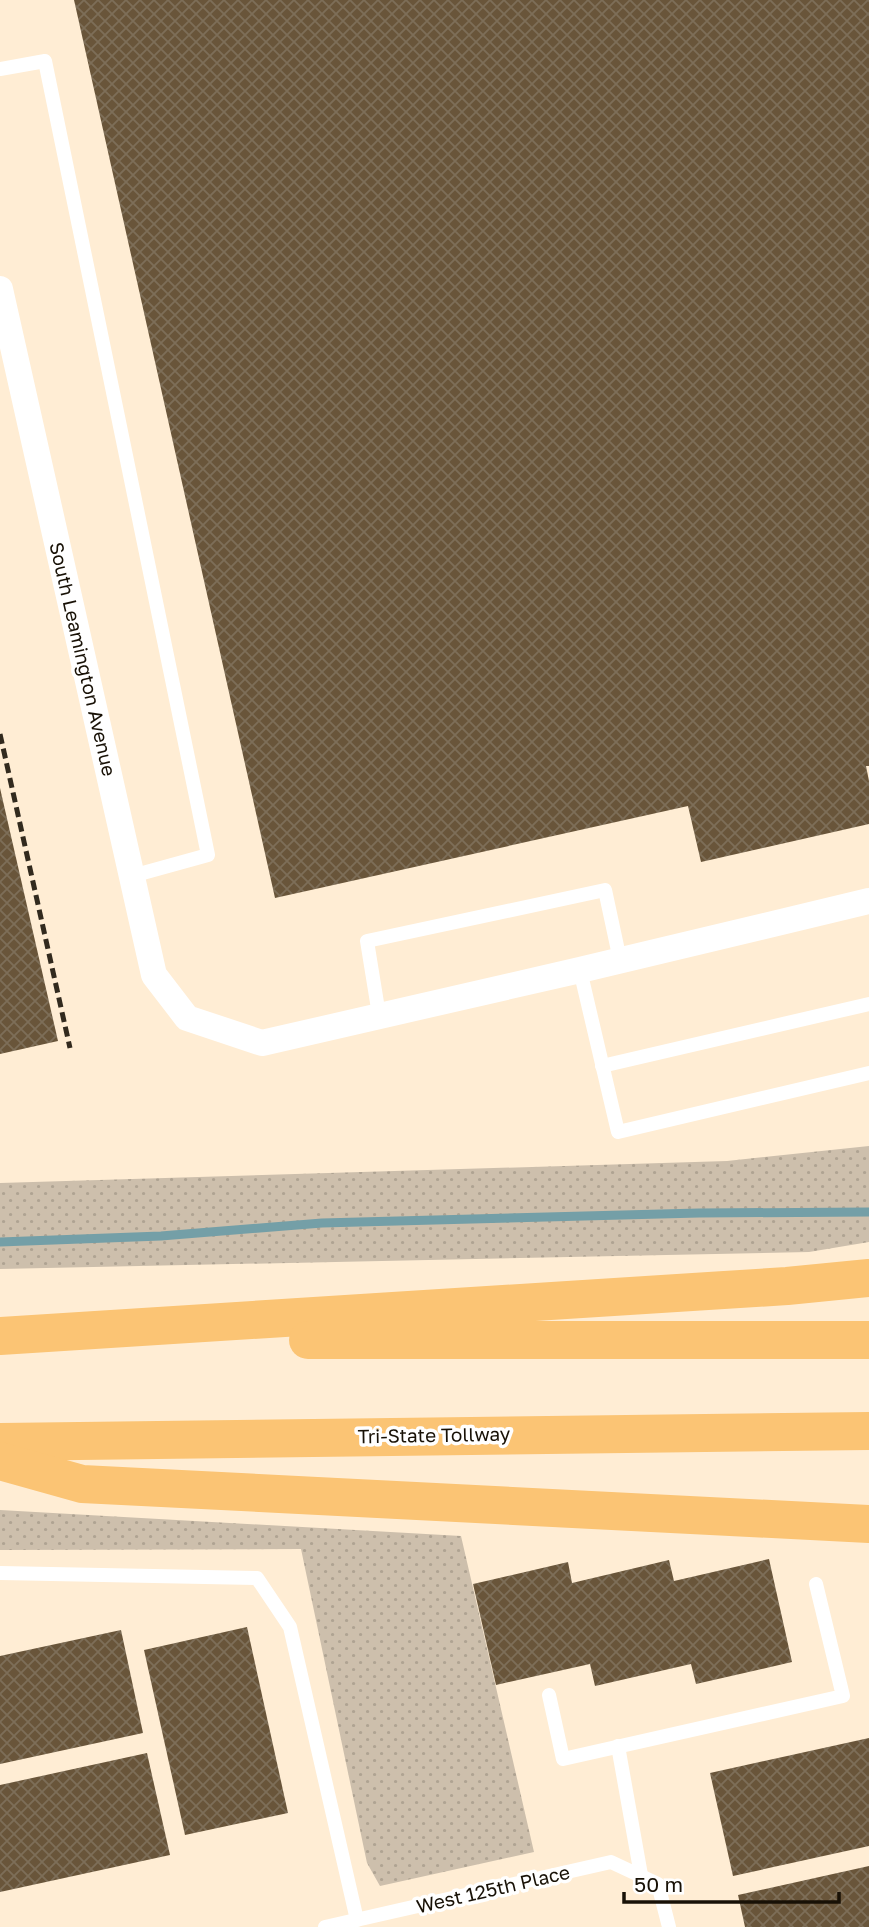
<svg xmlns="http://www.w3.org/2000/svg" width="869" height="1927" viewBox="0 0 869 1927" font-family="'Golos Text',sans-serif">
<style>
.grass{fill:url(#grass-dots)}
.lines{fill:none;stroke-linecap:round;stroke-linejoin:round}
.stream{stroke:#749fa7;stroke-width:9}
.building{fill:url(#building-cross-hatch)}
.lane{stroke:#fff;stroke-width:14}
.street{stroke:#fff;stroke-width:26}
.highway{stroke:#fbc474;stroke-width:38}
.rail{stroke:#322a1e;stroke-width:5;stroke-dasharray:10 5;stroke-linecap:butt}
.labels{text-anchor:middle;stroke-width:7;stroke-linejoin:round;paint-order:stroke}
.street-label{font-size:19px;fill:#181106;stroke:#fff}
</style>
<defs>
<pattern id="grass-dots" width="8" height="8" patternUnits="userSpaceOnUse" patternTransform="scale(1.75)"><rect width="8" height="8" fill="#cdbfac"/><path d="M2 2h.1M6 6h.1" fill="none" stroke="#afa392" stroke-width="1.8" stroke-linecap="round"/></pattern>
<pattern id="building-cross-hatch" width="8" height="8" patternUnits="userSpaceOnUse" patternTransform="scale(1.75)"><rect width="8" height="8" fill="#69553a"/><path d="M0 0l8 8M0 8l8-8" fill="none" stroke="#7d6e58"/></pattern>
</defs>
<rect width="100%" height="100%" fill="#ffedd4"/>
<g class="grass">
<path d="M 869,1146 L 869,1242 L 809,1252 L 0,1269 L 0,1183 L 727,1161 Z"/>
<path d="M 0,1510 L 461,1536 L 534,1852 L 380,1886 L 367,1863 L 301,1549 L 0,1550 Z"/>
</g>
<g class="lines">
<path class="stream" d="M 0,1242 L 161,1236 L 322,1223 L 699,1213 L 869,1212"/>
</g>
<g class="building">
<path d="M 74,0 L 869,0 L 869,766 L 866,766 L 869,781 L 869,824 L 701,862 L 688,806 L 275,898 Z"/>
<path d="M 0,788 L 58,1041 L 0,1054 Z"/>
<path d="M 769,1559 L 792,1662 L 696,1684 L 691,1664 L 595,1686 L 590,1664 L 496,1685 L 473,1584 L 568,1562 L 572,1583 L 669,1560 L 674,1581 Z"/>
<path d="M 247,1627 L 288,1813 L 185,1835 L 144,1650 Z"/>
<path d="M 121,1630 L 143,1733 L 0,1764 L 0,1656 Z"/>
<path d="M 869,1738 L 869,1846 L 733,1876 L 710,1773 Z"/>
<path d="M 147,1753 L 170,1855 L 0,1892 L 0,1785 Z"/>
<path d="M 869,1866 L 869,1927 L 745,1927 L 738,1895 Z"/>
</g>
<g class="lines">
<g class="lane">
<path d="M 0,69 L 45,61 L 208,855 L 132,876"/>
<path d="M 580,970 L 618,1132 L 869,1073"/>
<path d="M 379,1015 L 367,941 L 605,890 L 620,960"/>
<path d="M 602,1066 L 869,1004"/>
<path d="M 0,1573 L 257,1578 L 290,1627 L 357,1920"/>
<path d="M 549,1695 L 563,1759 L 843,1696 L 816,1584"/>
<path d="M 618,1746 L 641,1875"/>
<path d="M 325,1927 L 611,1862 L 658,1884 L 669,1927"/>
</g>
<path class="street" d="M 0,289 L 154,975 L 187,1018 L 262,1043 L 580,970 L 869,901"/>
<g class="highway">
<path d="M 0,1336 L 787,1286 L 869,1278"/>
<path d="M 308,1340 L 869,1340"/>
<path d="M 0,1442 L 869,1431"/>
<path d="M 0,1461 L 82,1484 L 869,1524"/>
</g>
<path class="rail" d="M 0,734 L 70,1048"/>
</g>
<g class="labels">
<g class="street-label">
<text transform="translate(83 659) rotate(77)" y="7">South Leamington Avenue</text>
<text transform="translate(434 1435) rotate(-1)" y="7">Tri-State Tollway</text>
<text transform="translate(493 1889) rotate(-13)" y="7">West 125th Place</text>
</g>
</g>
<path d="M624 1892v10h215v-10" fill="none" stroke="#181106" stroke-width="3.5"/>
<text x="634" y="1892" font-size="21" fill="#181106" stroke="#ffffff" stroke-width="5" paint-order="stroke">50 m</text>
</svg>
